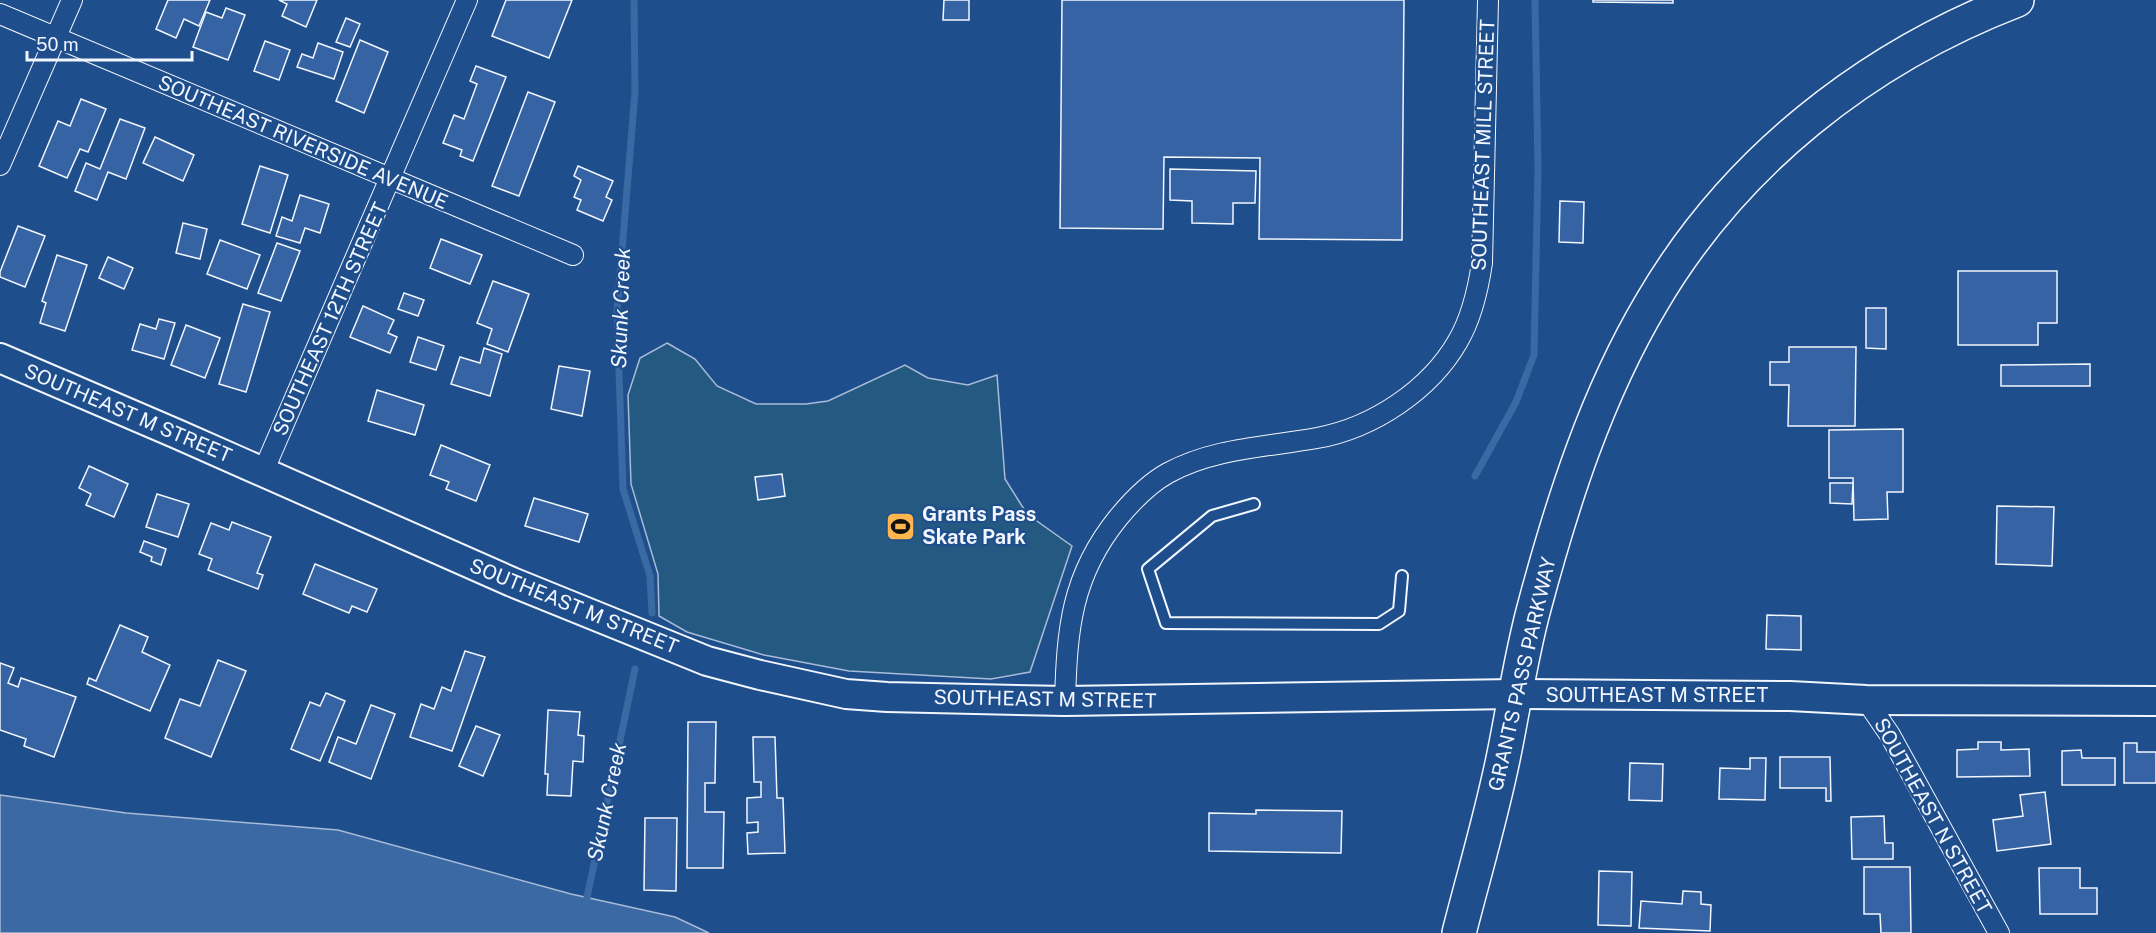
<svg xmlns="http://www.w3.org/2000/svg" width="2156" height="933" viewBox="0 0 2156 933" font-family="'Public Sans',sans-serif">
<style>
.green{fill:#245a82;stroke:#a8bbd7;stroke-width:1.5}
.water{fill:#3b69a3;stroke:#a8bbd7;stroke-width:1.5}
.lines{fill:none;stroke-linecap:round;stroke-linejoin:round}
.stream{stroke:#3b69a3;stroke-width:7}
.building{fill:#3563a3;stroke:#f2f6ff;stroke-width:1.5}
.lane-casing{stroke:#f2f6ff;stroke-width:14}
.street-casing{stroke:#f2f6ff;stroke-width:22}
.secondary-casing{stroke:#f2f6ff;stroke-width:32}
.highway-casing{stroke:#f2f6ff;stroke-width:36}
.lane{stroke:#1f4e8c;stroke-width:10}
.street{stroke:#1f4e8c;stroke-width:20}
.secondary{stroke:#1f4e8c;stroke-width:28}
.highway{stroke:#1f4e8c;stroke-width:33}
.labels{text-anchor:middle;stroke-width:4.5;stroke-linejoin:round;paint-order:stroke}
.street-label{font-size:20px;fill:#f2f6ff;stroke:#1f4e8c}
.poi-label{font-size:20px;font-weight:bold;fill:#f2f6ff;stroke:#1f4e8c;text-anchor:start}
.water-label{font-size:21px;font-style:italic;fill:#f2f6ff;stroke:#1f4e8c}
</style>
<rect width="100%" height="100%" fill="#1f4e8c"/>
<path class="green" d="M 667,343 L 695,359 L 717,386 L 756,404 L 806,404 L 828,401 L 905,365 L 928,378 L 968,385 L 997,375 L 1005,479 L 1027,514 L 1072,546 L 1030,672 L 991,679 L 849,671 L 764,655 L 687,632 L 659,616 L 658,574 L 631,484 L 628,395 L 640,358 Z"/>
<path class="water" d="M 0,795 L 126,813 L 338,830 L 571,894 L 675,917 L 709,933 L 0,933 Z"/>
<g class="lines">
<g class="stream">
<path d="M 634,0 L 635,92 L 617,312 L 623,489 L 650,576 L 652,613"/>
<path d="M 1475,476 L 1516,402 L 1534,355 L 1538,169 L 1535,0"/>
<path d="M 585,907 L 635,669"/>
</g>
</g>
<g class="building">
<path d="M 168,0 L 210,0 L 199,26 L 184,19 L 176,38 L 156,29 Z"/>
<path d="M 279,0 L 317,0 L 306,27 L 282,16 L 287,4 Z"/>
<path d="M 506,0 L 572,0 L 549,58 L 492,36 Z"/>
<path d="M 944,0 L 969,0 L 969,20 L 943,20 Z"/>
<path d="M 1062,0 L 1404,0 L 1402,240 L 1259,239 L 1260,158 L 1164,157 L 1163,229 L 1060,228 Z"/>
<path d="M 1593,0 L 1673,0 L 1673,3 L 1593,2 Z"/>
<path d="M 226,8 L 245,15 L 228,60 L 193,47 L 206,12 L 222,18 Z"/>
<path d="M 346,18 L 360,24 L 350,47 L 336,42 Z"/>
<path d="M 360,40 L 388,52 L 364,113 L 336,101 Z"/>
<path d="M 265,41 L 290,50 L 279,80 L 254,71 Z"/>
<path d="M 318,43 L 343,52 L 334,79 L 297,67 L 302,54 L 313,58 Z"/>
<path d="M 476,66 L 506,77 L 473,161 L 460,156 L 462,150 L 443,143 L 454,115 L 464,119 L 477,84 L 470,81 Z"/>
<path d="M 528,92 L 555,102 L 519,196 L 492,186 Z"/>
<path d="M 81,99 L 106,109 L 88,152 L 80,149 L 67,178 L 39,166 L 58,121 L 70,126 Z"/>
<path d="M 120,119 L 145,128 L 126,179 L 108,172 L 97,200 L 75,191 L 86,163 L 100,169 Z"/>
<path d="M 155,137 L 194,155 L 183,181 L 143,163 Z"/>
<path d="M 260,166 L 288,175 L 270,233 L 242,224 Z"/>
<path d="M 578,166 L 613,181 L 606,197 L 612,200 L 603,221 L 577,210 L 581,200 L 574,197 L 581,180 L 574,176 Z"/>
<path d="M 1170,169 L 1256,171 L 1255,203 L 1233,203 L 1233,224 L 1192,223 L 1192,201 L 1170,200 Z"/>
<path d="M 300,195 L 329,204 L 320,233 L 305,228 L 300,243 L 276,236 L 282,217 L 292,221 Z"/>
<path d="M 1560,201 L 1584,202 L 1583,243 L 1559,242 Z"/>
<path d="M 183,223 L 207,229 L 200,259 L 176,253 Z"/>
<path d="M 18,226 L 45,236 L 25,287 L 0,277 L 0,272 Z"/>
<path d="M 441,239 L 482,255 L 470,284 L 430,268 Z"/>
<path d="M 220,240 L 260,255 L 247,289 L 207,274 Z"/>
<path d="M 277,243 L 300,251 L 281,301 L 258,293 Z"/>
<path d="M 57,255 L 87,265 L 65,331 L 40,323 L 46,303 L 42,301 Z"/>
<path d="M 108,257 L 133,268 L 124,289 L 99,278 Z"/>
<path d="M 1958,271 L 2057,271 L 2057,323 L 2038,323 L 2038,345 L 1958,345 Z"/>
<path d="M 493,281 L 529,294 L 508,352 L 487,344 L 492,329 L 477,323 Z"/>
<path d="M 404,293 L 424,300 L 418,316 L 398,309 Z"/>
<path d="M 243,304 L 270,312 L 246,392 L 219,384 Z"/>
<path d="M 363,306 L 394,320 L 388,333 L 397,337 L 390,353 L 350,337 Z"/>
<path d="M 1866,308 L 1886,308 L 1886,349 L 1866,348 Z"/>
<path d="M 159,319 L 175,323 L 164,359 L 132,350 L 140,324 L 156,329 Z"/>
<path d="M 186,325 L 220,338 L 205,378 L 171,365 Z"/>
<path d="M 418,337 L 444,346 L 436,370 L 410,362 Z"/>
<path d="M 1789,347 L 1856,347 L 1855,426 L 1788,426 L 1789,385 L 1770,385 L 1770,362 L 1789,362 Z"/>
<path d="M 484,348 L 502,354 L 490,396 L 451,384 L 460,357 L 480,363 Z"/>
<path d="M 2090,364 L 2090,386 L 2001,386 L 2001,365 Z"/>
<path d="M 559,366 L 590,371 L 582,416 L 551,409 Z"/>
<path d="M 377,390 L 424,405 L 415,435 L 368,421 Z"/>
<path d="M 1903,429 L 1903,492 L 1887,492 L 1888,519 L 1854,520 L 1853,478 L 1829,478 L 1829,430 Z"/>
<path d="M 441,445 L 490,465 L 476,501 L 446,489 L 449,482 L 430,475 Z"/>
<path d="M 89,466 L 128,484 L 114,517 L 86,505 L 91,494 L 79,488 Z"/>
<path d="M 782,474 L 785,496 L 758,500 L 755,477 Z"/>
<path d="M 1830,483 L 1853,483 L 1852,504 L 1830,503 Z"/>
<path d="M 157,494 L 189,504 L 178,537 L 146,527 Z"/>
<path d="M 534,498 L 588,514 L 579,542 L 525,526 Z"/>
<path d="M 1997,506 L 2054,507 L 2052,566 L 1996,564 Z"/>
<path d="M 232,522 L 271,537 L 257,573 L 263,575 L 258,589 L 208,570 L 212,559 L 199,554 L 211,523 L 229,530 Z"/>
<path d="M 144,541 L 166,549 L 161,565 L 151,561 L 152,557 L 140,552 Z"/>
<path d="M 315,564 L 377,589 L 367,612 L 352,606 L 349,613 L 303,594 Z"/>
<path d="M 1767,615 L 1801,616 L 1801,650 L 1766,649 Z"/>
<path d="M 120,625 L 148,637 L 142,652 L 170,665 L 150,711 L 87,684 L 89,678 L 96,681 Z"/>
<path d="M 465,651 L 485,657 L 452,751 L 410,737 L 421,704 L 434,709 L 442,687 L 451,691 Z"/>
<path d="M 218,660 L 246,671 L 211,757 L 165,738 L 180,699 L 200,706 Z"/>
<path d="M 0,663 L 14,668 L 8,683 L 18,687 L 21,678 L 76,697 L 54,757 L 24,746 L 26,739 L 0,730 Z"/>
<path d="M 326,693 L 345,701 L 320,761 L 291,749 L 310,702 L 320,706 Z"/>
<path d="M 371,705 L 395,714 L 371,779 L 329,762 L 338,737 L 356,744 Z"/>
<path d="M 548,710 L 580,712 L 578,735 L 584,736 L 583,762 L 573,761 L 571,796 L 547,795 L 548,774 L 545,774 Z"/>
<path d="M 688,722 L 716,722 L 715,783 L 705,783 L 705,812 L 724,812 L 723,868 L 687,868 Z"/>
<path d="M 476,726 L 500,735 L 483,776 L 459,766 Z"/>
<path d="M 753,737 L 775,737 L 777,798 L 783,798 L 785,853 L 748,854 L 747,833 L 758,832 L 758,822 L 747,823 L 747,798 L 761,797 L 761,782 L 754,782 Z"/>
<path d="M 1978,742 L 2001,742 L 2001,750 L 2029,749 L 2030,776 L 1957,777 L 1957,750 L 1978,749 Z"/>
<path d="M 2124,743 L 2137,743 L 2137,752 L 2156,752 L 2156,783 L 2124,783 Z"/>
<path d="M 2081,750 L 2082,758 L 2115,758 L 2115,785 L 2062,785 L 2062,751 Z"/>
<path d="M 1780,757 L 1830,757 L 1831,801 L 1826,801 L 1826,788 L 1780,788 Z"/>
<path d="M 1750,758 L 1766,758 L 1765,800 L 1719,799 L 1720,768 L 1750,769 Z"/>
<path d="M 1630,763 L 1663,764 L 1662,801 L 1629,800 Z"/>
<path d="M 2045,792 L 2051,844 L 1997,851 L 1993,820 L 2023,816 L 2020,795 Z"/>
<path d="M 1256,810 L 1342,811 L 1341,853 L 1209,851 L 1209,813 L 1256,814 Z"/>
<path d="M 1884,816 L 1885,843 L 1893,843 L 1893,859 L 1852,859 L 1851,817 Z"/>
<path d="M 645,818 L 677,818 L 676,891 L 644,890 Z"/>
<path d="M 1864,867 L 1910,867 L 1911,933 L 1881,933 L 1880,914 L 1864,914 Z"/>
<path d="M 2039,868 L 2080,868 L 2080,888 L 2097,888 L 2097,914 L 2040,914 Z"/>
<path d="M 1599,871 L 1632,872 L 1631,926 L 1598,925 Z"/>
<path d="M 1683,891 L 1701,892 L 1701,904 L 1711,905 L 1710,931 L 1639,928 L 1641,901 L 1682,904 Z"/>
</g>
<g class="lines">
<defs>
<path id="lane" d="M 1254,504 L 1212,516 L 1148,569 L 1166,623 L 1379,624 L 1399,611 L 1402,576"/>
<g id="street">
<path d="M 0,14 L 573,255"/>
<path d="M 0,165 L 72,0"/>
<path d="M 263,472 L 467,0"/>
<path d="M 1866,700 L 1890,735 L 1999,933"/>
<path d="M 1065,701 C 1067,630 1071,576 1118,518 C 1132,501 1148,484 1168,473 C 1214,448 1267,447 1317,438 C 1373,428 1430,390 1458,341 C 1472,317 1478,290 1482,263 L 1488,0"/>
</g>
<path id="secondary" d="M 0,358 L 177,434 L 512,582 L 707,661 L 760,675 L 846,694 L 887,697 L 1065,701 L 1514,694 L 1790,696 L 1866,700 L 2156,701"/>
<path id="highway" d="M 1459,933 C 1474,874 1492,814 1504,754 C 1514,705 1521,656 1534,608 C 1562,503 1596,396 1652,302 C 1734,162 1866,58 2017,0"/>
</defs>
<use href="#lane" class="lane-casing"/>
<use href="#street" class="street-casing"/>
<use href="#secondary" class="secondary-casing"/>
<use href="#highway" class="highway-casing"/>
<use href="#lane" class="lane"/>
<use href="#street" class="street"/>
<use href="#secondary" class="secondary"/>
<use href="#highway" class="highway"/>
</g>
<defs>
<symbol id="stadium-square" viewBox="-11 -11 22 22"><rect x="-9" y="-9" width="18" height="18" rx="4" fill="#ffb74d" stroke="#1f4e8c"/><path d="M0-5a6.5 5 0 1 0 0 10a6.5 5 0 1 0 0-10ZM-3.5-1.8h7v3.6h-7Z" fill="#111"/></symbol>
</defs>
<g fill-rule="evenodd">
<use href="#stadium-square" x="884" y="510" width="33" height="33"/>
</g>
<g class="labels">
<g class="street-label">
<text transform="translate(303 142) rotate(23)" y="7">SOUTHEAST RIVERSIDE AVENUE</text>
<text transform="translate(1483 145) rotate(-88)" y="7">SOUTHEAST MILL STREET</text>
<text transform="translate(330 319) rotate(-66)" y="7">SOUTHEAST 12TH STREET</text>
<text transform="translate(128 413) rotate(23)" y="7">SOUTHEAST M STREET</text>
<text transform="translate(574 606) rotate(22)" y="7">SOUTHEAST M STREET</text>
<text transform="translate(1522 674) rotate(-77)" y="7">GRANTS PASS PARKWAY</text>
<text x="1657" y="702">SOUTHEAST M STREET</text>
<text transform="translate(1045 699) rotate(1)" y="7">SOUTHEAST M STREET</text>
<text transform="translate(1933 816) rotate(61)" y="7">SOUTHEAST N STREET</text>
</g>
<g class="poi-label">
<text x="922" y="521">Grants Pass<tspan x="922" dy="23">Skate Park</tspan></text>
</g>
<g class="water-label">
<text transform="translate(621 308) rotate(-88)" y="7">Skunk Creek</text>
<text transform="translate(607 802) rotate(-78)" y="7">Skunk Creek</text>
</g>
</g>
<path d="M27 51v9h165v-9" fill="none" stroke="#f2f6ff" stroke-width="3"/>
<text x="36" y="51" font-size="18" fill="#f2f6ff" stroke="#1f4e8c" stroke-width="4.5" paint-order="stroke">50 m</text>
</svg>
